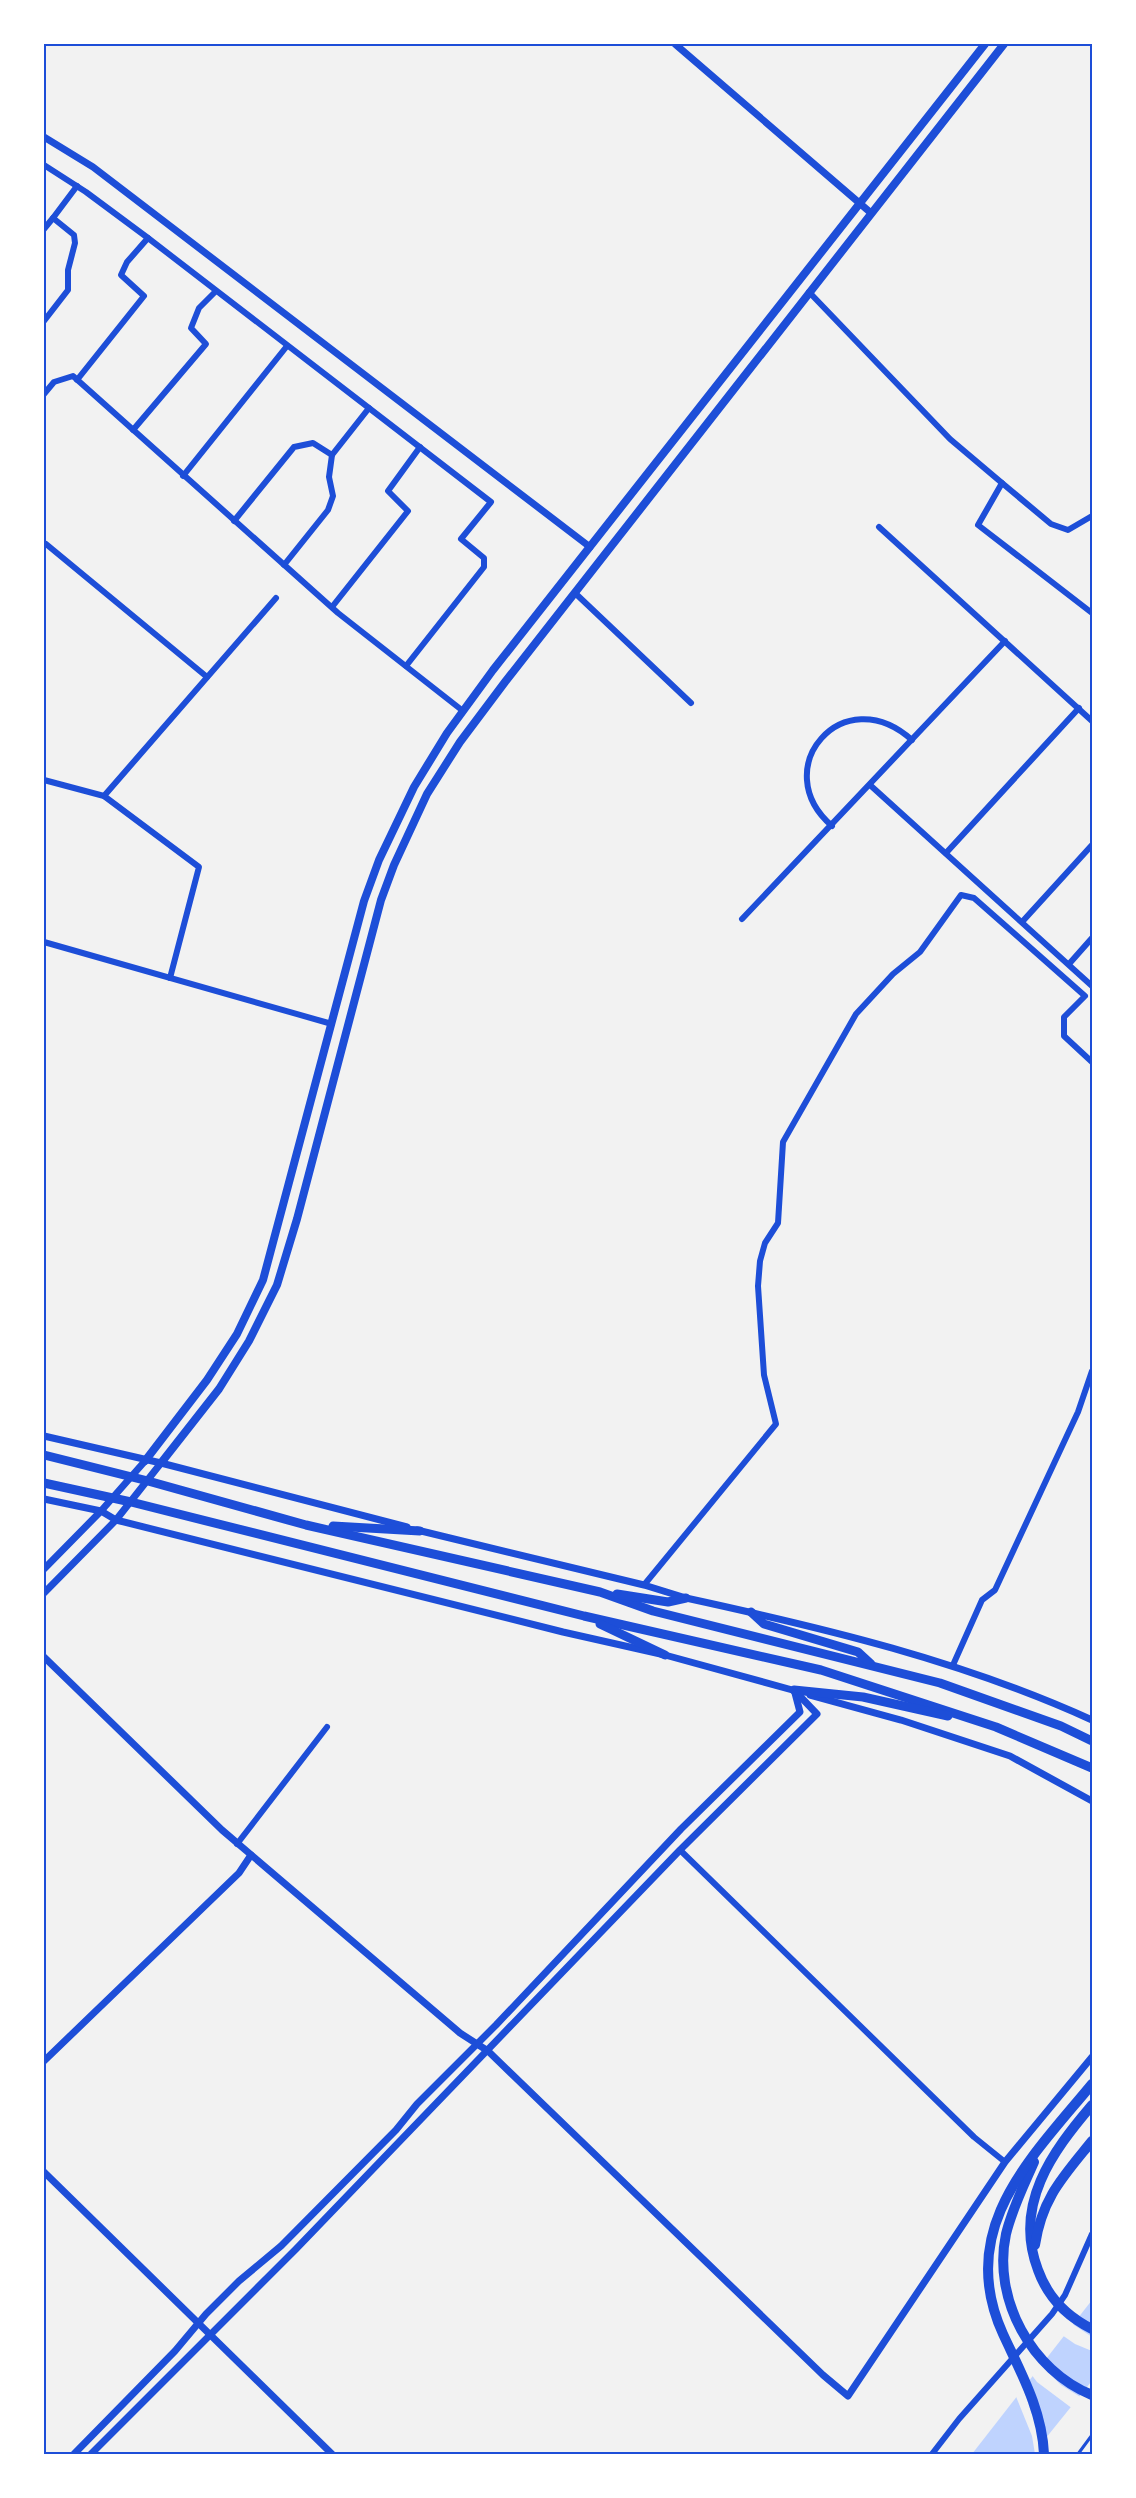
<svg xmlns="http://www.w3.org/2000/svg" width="1136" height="2498" viewBox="0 0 1136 2498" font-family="'Varela Round',sans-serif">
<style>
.water{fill:#bfd3fe}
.pier{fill:#f2f2f2}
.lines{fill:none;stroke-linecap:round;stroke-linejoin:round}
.service{stroke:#1d4ed8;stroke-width:3}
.minor{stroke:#1d4ed8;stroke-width:6}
.tertiary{stroke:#1d4ed8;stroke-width:7}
.secondary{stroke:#1d4ed8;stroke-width:8}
.primary{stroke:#1d4ed8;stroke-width:9}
.motorway{stroke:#1d4ed8;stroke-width:10}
.neatline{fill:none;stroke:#1d4ed8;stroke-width:2}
</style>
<rect width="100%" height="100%" fill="#f2f2f2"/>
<path class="water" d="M 1092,2300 L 1092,2379 L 1091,2382 L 1033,2454 L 972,2454 Z"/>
<g class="pier">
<path d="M 1071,2323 L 1092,2337 L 1092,2351 L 1075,2344 L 1062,2335 Z"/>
<path d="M 1039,2363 L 1061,2385 L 1082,2398 L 1073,2409 L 1037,2382 L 1031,2374 Z"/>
<path d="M 1022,2385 L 1043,2447 L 1037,2454 L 1035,2454 L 1032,2436 L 1015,2394 Z"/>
</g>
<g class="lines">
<path class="service" d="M 1078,2454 L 1092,2435"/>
<g class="minor">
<path d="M 44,165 L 86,192 L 148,238 L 491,502 L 461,539 L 484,558 L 484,567 L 406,666"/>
<path d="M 44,229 L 53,218"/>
<path d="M 809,292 L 950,439 L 1002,483 L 978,525 L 1092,613"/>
<path d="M 44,321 L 68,290 L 68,270 L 75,243 L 74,235 L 53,218 L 77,186"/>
<path d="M 77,380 L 144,296 L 121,275 L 127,262 L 148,238"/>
<path d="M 44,394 L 54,382 L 73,376 L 338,613 L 463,711"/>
<path d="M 133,430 L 206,344 L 191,328 L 199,308 L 216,291"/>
<path d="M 183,476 L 287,346"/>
<path d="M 1002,483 L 1051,524 L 1068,530 L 1092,516"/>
<path d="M 234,521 L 294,447 L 313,443 L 332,455 L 369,408"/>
<path d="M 879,527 L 1092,721"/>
<path d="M 44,546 L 46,544 L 207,677"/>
<path d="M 284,565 L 328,510 L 333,496 L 329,477 L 332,455"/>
<path d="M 575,593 L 691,703"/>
<path d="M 332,607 L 408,511 L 388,491 L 420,447"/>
<path d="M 44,780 L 104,796 L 199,867 L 170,978"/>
<path d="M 870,785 L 1092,986"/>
<path d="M 104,796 L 276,598"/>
<path d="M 832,826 C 766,769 843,678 912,740"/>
<path d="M 946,853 L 1079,708"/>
<path d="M 742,919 L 1005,641"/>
<path d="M 1022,922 L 1092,845"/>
<path d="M 44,942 L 332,1024"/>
<path d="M 1069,964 L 1092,938"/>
<path d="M 644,1585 L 776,1424 L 764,1375 L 758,1286 L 760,1261 L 765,1243 L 778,1223 L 783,1142 L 856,1014 L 893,974 L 920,952 L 961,895 L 974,898 L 1085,996 L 1064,1017 L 1064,1036 L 1092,1062"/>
<path d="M 953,1665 L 982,1600 L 995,1590 L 1078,1412 L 1092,1371"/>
<path d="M 237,1844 L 327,1727"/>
<path d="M 680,1850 L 974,2137 L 1005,2162"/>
<path d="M 932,2454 L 959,2419 L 1052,2314 L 1065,2295 L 1092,2234"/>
</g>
<g class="tertiary">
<path d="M 675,44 L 871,213"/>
<path d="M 44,137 L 93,167 L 590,547"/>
<path d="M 44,1436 L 161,1463 L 407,1527"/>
<path d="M 44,1499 L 101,1511 L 116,1520 L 563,1632 L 665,1655 L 796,1691"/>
<path d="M 417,1530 L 644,1585 L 686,1598 C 824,1628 963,1661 1092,1720"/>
<path d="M 44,1569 L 101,1511 L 145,1461"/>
<path d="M 44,1593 L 116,1520 L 161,1463"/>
<path d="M 44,1657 L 222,1830 L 460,2033 L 488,2051 L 823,2375 L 848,2396 L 1005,2162 L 1092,2057"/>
<path d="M 810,1695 L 901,1720 L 1010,1756 L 1092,1801"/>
<path d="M 44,2061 L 239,1873 L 251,1855"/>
<path d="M 44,2172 L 332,2454"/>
<path d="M 74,2454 L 175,2351 L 206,2314 L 239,2281 L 281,2246 L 396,2130 L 417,2104 L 496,2025 L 681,1829 L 800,1712 L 795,1693"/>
<path d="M 91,2454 L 296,2249 L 680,1850 L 817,1714 L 794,1690"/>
</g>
<g class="secondary">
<path d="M 145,1461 L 207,1380 L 237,1334 L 263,1280 L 364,901 L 379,860 L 414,787 L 447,733 L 493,670 L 985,44"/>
<path d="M 161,1463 L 219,1389 L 249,1341 L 277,1285 L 297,1219 L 381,900 L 394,865 L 427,794 L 460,742 L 505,682 L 1004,44"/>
</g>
<g class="primary">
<path d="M 44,1455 L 148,1481 L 306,1525 L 600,1592 L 653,1611 L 940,1683 L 1061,1726 L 1092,1741"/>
<path d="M 44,1483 L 131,1502 L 584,1616 L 821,1670 L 996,1727 L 1092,1768"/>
<path d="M 333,1526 L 420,1531"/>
<path d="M 617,1594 L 668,1602 L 686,1598"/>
<path d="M 751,1612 L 764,1624 L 858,1652 L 871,1664"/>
<path d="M 600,1624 L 665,1655"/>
<path d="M 794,1690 L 863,1697 L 948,1716"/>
</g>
<g class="motorway">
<path d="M 1092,2105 C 1052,2152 1013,2205 1038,2270 C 1048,2298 1066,2316 1092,2329"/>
<path d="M 1034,2162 C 1024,2185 1012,2209 1006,2234 C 992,2299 1032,2371 1092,2395"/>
<path d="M 1035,2245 C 1042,2198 1063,2177 1092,2141"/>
<path d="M 1044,2454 C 1042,2410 1021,2373 1003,2334 C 955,2229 1031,2158 1092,2084"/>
</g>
</g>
<rect width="1136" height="2498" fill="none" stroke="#ffffff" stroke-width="90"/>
<rect x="45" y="45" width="1046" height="2408" class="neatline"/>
</svg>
